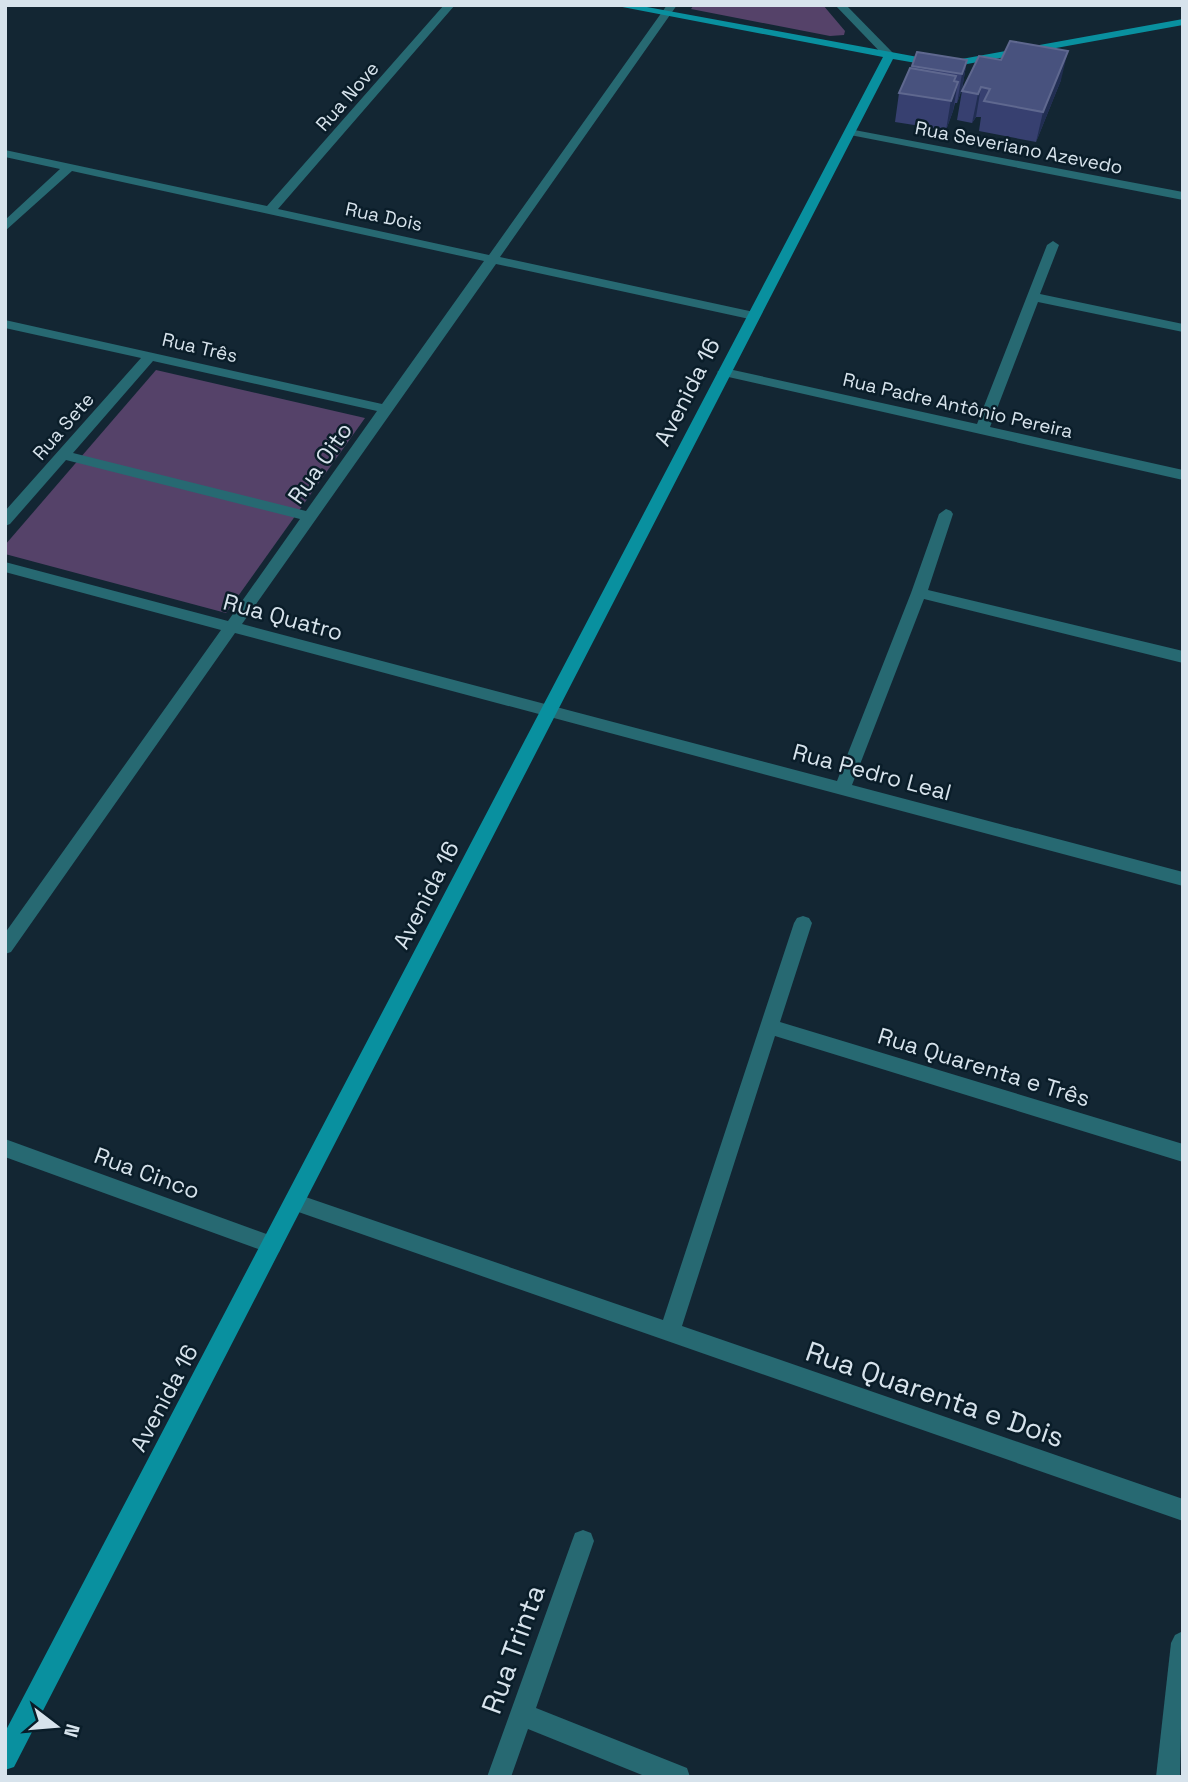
<svg xmlns="http://www.w3.org/2000/svg" width="1188" height="1782" viewBox="0 0 1188 1782" font-family="'Space Grotesk',sans-serif">
<style>
.green{fill:#554269}
.lines{fill:none;stroke-linecap:round;stroke-linejoin:round}
.street{fill:#276972;fill-rule:evenodd}
.secondary{fill:#09909f;fill-rule:evenodd}
.wall{fill:#374070}
.shaded-wall{fill:#212e52}
.building{fill:#48527e;stroke:#5f688f;stroke-width:2}
.labels{text-anchor:middle;stroke-width:5;stroke-linejoin:round;paint-order:stroke}
.far-street-label{font-size:19px;fill:#d7e3ec;stroke:#0a1d29}
.street-label{font-size:23px;fill:#d7e3ec;stroke:#0a1d29}
.near-street-label{font-size:28px;fill:#d7e3ec;stroke:#0a1d29}
</style>
<rect width="100%" height="100%" fill="#132633"/>
<g class="green">
<path d="M 694,5 L 823,5 L 845,31 L 844,35 L 830,36 L 691,9 Z"/>
<path d="M 156,370 L 365,418 L 226,613 L 5,554 L 5,545 Z"/>
</g>
<g class="lines">
<g class="street">
<path d="M 444,5 L 455,5 L 278,209 L 489,255 L 667,5 L 677,5 L 500,257 L 754,312 L 760,316 L 754,320 L 496,264 L 242,624 L 837,781 L 911,593 L 939,514 L 946,509 L 951,511 L 953,514 L 928,590 L 1183,651 L 1183,663 L 924,599 L 852,785 L 1183,872 L 1183,886 L 235,633 L 11,952 L 5,954 L 5,933 L 221,630 L 5,572 L 5,562 L 228,621 L 300,519 L 66,460 L 10,524 L 5,526 L 5,511 L 141,358 L 5,328 L 5,320 L 382,404 L 484,261 L 72,171 L 5,231 L 5,220 L 60,169 L 5,157 L 5,150 L 267,206 ZM 153,361 L 377,411 L 306,511 L 73,453 Z"/>
<path d="M 835,5 L 846,5 L 893,53 L 893,57 L 885,57 Z"/>
<path d="M 849,129 L 1183,192 L 1183,200 L 845,134 L 845,130 Z"/>
<path d="M 1053,241 L 1059,245 L 1040,294 L 1183,324 L 1183,332 L 1038,302 L 990,427 L 1183,470 L 1183,480 L 724,376 L 717,372 L 724,368 L 977,424 L 1047,245 Z"/>
<path d="M 803,916 L 809,918 L 812,923 L 780,1022 L 1183,1144 L 1183,1162 L 775,1036 L 682,1326 L 1183,1499 L 1183,1521 L 287,1208 L 284,1202 L 287,1196 L 294,1193 L 663,1320 L 794,923 L 797,918 Z"/>
<path d="M 5,1139 L 272,1236 L 279,1238 L 282,1245 L 279,1252 L 272,1254 L 5,1157 Z"/>
<path d="M 583,1530 L 591,1533 L 594,1541 L 536,1708 L 687,1768 L 690,1777 L 647,1777 L 528,1729 L 511,1777 L 487,1777 L 572,1541 L 575,1533 Z"/>
<path d="M 1183,1631 L 1180,1777 L 1156,1777 L 1171,1643 L 1175,1635 Z"/>
</g>
<path class="secondary" d="M 612,5 L 636,5 L 945,62 L 1183,19 L 1183,25 L 945,68 L 893,59 L 14,1767 L 5,1770 L 5,1732 L 883,57 Z"/>
</g>
<g class="wall">
<path d="M 979,56 L 1061,80 L 1036,142 L 979,131 L 981,117 L 976,117 L 972,123 L 957,120 L 962,91 Z"/>
<path d="M 967,60 L 962,89 L 957,103 L 955,103 L 953,111 L 946,130 L 895,122 L 899,93 L 912,66 Z"/>
</g>
<g class="shaded-wall">
<path d="M 1068,51 L 1061,80 L 1036,142 L 1043,112 Z"/>
<path d="M 967,60 L 962,89 L 957,103 L 962,74 Z"/>
<path d="M 956,76 L 952,98 L 958,82 L 953,111 L 946,130 L 954,81 Z"/>
<path d="M 981,87 L 976,117 L 972,123 L 978,94 Z"/>
</g>
<g class="building">
<path d="M 1010,41 L 1068,51 L 1043,112 L 984,101 L 990,89 L 981,87 L 978,94 L 962,91 L 979,56 L 1001,60 Z"/>
<path d="M 917,52 L 967,60 L 962,74 L 912,66 Z"/>
<path d="M 910,68 L 956,76 L 954,81 L 958,82 L 951,101 L 899,93 Z"/>
</g>
<g class="labels">
<g class="far-street-label">
<text transform="translate(347 96) rotate(-49)" y="7">Rua Nove</text>
<text transform="translate(1019 147) rotate(11)" y="7">Rua Severiano Azevedo</text>
<text transform="translate(384 216) rotate(12)" y="7">Rua Dois</text>
<text transform="translate(200 347) rotate(13)" y="7">Rua Três</text>
<text transform="translate(958 405) rotate(13)" y="7">Rua Padre Antônio Pereira</text>
<text transform="translate(63 426) rotate(-49)" y="7">Rua Sete</text>
</g>
<g class="street-label">
<text transform="translate(687 392) rotate(-63)" y="8">Avenida 16</text>
<text transform="translate(320 463) rotate(-55)" y="8">Rua Oito</text>
<text transform="translate(283 617) rotate(15)" y="8">Rua Quatro</text>
<text transform="translate(872 772) rotate(15)" y="8">Rua Pedro Leal</text>
<text transform="translate(426 895) rotate(-63)" y="8">Avenida 16</text>
<text transform="translate(984 1067) rotate(17)" y="8">Rua Quarenta e Três</text>
<text transform="translate(147 1173) rotate(20)" y="8">Rua Cinco</text>
<text transform="translate(164 1398) rotate(-62)" y="8">Avenida 16</text>
</g>
<g class="near-street-label">
<text transform="translate(935 1394) rotate(19)" y="10">Rua Quarenta e Dois</text>
<text transform="translate(513 1649) rotate(-70)" y="10">Rua Trinta</text>
</g>
</g>
<rect width="1188" height="1782" fill="none" stroke="#d7e3ec" stroke-width="14"/>
<g transform="translate(56 1726) rotate(106)" stroke="#0a1d29" stroke-width="5" paint-order="stroke">
<path d="M0-5L12 26L0 18L-12 26Z" fill="#d7e3ec"/>
<text y="-10" font-size="19" font-weight="bold" text-anchor="middle" fill="#d7e3ec">N</text>
</g>
</svg>
